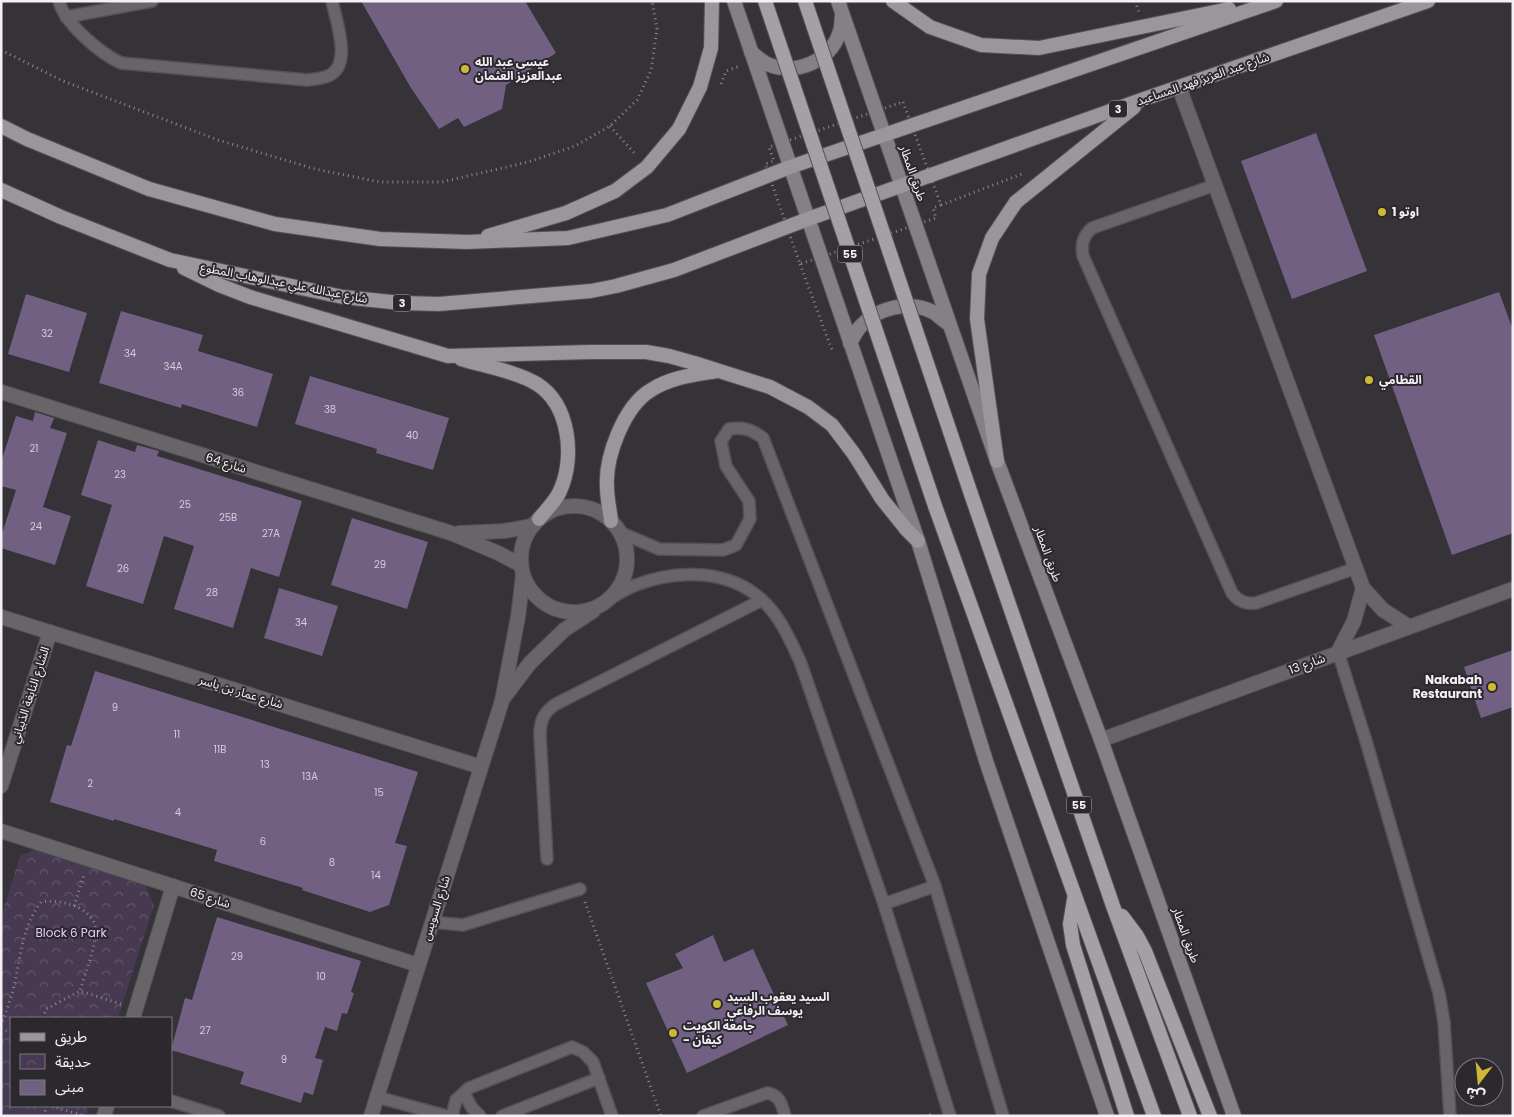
<svg xmlns="http://www.w3.org/2000/svg" width="1514" height="1117" viewBox="0 0 1514 1117" font-family="Poppins,'Noto Sans Arabic',sans-serif">
<style>
.park{fill:url(#park-crowns)}
.building{fill:#726083}
.lines{fill:none;stroke-linecap:round;stroke-linejoin:round}
.service-casing{stroke:#535156;stroke-width:14}
.minor-casing{stroke:#535156;stroke-width:16}
.tertiary-casing{stroke:#535156;stroke-width:16}
.secondary-casing{stroke:#535156;stroke-width:16}
.primary-casing{stroke:#535156;stroke-width:16}
.trunk-casing{stroke:#535156;stroke-width:16}
.path{stroke:#8a888d;stroke-width:3;stroke-dasharray:1 4;stroke-linecap:butt}
.service{stroke:#676568;stroke-width:11}
.minor{stroke:#676568;stroke-width:14}
.tertiary{stroke:#676568;stroke-width:14}
.secondary{stroke:#838186;stroke-width:14}
.primary{stroke:#99969c;stroke-width:14}
.trunk{stroke:#a3a0a6;stroke-width:14}
.trunk-bridge-casing{stroke:#535156;stroke-width:16;stroke-linecap:butt}
.trunk-bridge{stroke:#a3a0a6;stroke-width:14}
.poi-dot{fill:#cfb837;stroke:#2b282e;stroke-width:2}
.labels{text-anchor:middle;stroke-width:4;stroke-linejoin:round;paint-order:stroke}
.number-label{font-size:10px;fill:#d3cdd8}
.shield{fill:#2b282e;stroke:#b7b5b9;stroke-width:1}
.shield-label{font-size:11px;font-weight:bold;fill:#f3f1f5}
.poi-label{font-size:12px;font-weight:bold;fill:#f3f1f5;stroke:#2b282e;text-anchor:start}
.street-label{font-size:12px;fill:#f3f1f5;stroke:#2b282e}
.park-label{font-size:12px;fill:#e3c9fa;stroke:#2b282e}
</style>
<defs>
<pattern id="park-crowns" width="20" height="18" patternUnits="userSpaceOnUse" patternTransform="scale(1.25)"><rect width="20" height="18" fill="#463951"/><path d="M2 6a3 3 0 1 1 6 0M12 15a3 3 0 1 1 6 0" fill="none" stroke="#61566b"/></pattern>
</defs>
<rect width="100%" height="100%" fill="#353238"/>
<path class="park" d="M 41,847 L 144,882 L 154,905 L 118,1018 L 11,1018 L 11,1106 L 89,1106 L 86,1116 L 1,1116 L 1,917 L 20,856 Z"/>
<g class="building">
<path d="M 361,1 L 525,1 L 556,53 L 506,85 L 502,109 L 464,127 L 458,118 L 439,129 L 411,88 Z"/>
<path d="M 1316,133 L 1367,271 L 1292,299 L 1241,161 Z"/>
<path d="M 1499,292 L 1513,330 L 1513,533 L 1452,555 L 1374,335 Z"/>
<path d="M 26,294 L 87,313 L 69,372 L 8,354 Z"/>
<path d="M 121,311 L 203,335 L 198,351 L 273,374 L 257,427 L 182,404 L 181,408 L 99,383 Z"/>
<path d="M 310,376 L 449,418 L 433,470 L 376,453 L 377,449 L 295,424 Z"/>
<path d="M 35,412 L 54,418 L 50,428 L 67,433 L 43,507 L 71,516 L 55,565 L 1,548 L 1,537 L 16,490 L 1,486 L 1,462 L 16,416 L 33,421 Z"/>
<path d="M 98,440 L 135,452 L 137,445 L 159,451 L 157,456 L 302,501 L 279,577 L 251,568 L 233,628 L 174,609 L 194,546 L 164,536 L 143,604 L 86,586 L 112,505 L 81,495 Z"/>
<path d="M 352,518 L 428,542 L 407,609 L 331,585 Z"/>
<path d="M 279,588 L 338,606 L 322,656 L 264,638 Z"/>
<path d="M 1513,650 L 1513,707 L 1481,718 L 1464,667 Z"/>
<path d="M 95,671 L 418,772 L 395,843 L 407,846 L 389,905 L 370,912 L 302,890 L 303,888 L 214,861 L 217,850 L 114,819 L 114,821 L 50,802 L 67,745 L 71,746 Z"/>
<path d="M 217,917 L 361,961 L 351,992 L 354,993 L 347,1014 L 342,1013 L 337,1031 L 325,1027 L 315,1058 L 323,1060 L 313,1095 L 304,1092 L 301,1103 L 240,1084 L 244,1072 L 171,1050 L 185,998 L 192,1000 Z"/>
<path d="M 713,935 L 724,962 L 753,949 L 788,1025 L 687,1073 L 646,983 L 683,968 L 675,954 Z"/>
</g>
<g class="lines">
<defs>
<g id="service">
<path d="M 59,1 C 64,23 101,54 121,63 L 307,80 C 314,79 323,79 330,75 C 352,64 336,20 332,1"/>
<path d="M 66,17 L 152,1"/>
<path d="M 1215,185 L 1092,228 C 1083,236 1081,244 1083,256 L 1232,593 C 1239,602 1246,604 1256,603 L 1356,568"/>
<path d="M 619,532 L 659,549 L 723,550 L 736,545 L 750,519 L 749,501 L 726,466 L 721,441 L 729,429 C 743,427 751,429 763,438 L 935,886 L 1003,1116"/>
<path d="M 609,599 C 618,594 627,588 636,585 C 677,569 729,569 762,600 C 780,616 790,640 800,661 L 884,904 L 950,1116"/>
<path d="M 1338,652 L 1366,741 L 1439,993 L 1444,1022 L 1450,1116"/>
<path d="M 547,859 L 540,735 C 540,720 544,712 556,704 L 762,600"/>
<path d="M 884,904 L 935,886"/>
<path d="M 432,922 L 463,925 L 580,889"/>
<path d="M 464,1093 L 472,1108 L 480,1116"/>
<path d="M 377,1097 L 447,1116"/>
<path d="M 171,1101 L 219,1116"/>
<path d="M 452,1116 L 456,1100 L 469,1088 L 572,1047 L 583,1052 L 593,1062 L 612,1116"/>
<path d="M 502,1116 L 599,1078"/>
<path d="M 703,1116 L 767,1093 C 780,1095 782,1105 785,1116"/>
</g>
<g id="minor">
<path d="M 1179,87 L 1363,588 L 1383,610 L 1408,626"/>
<path d="M 1,392 L 451,533 L 498,553 L 521,565"/>
<path d="M 459,533 L 504,531 L 532,526"/>
<path d="M 1,617 L 481,767"/>
<path d="M 1338,652 L 1354,621 L 1363,588"/>
<path d="M 1101,740 L 1513,589"/>
<path d="M 1,786 L 50,632"/>
<path d="M 1,831 L 418,965"/>
<path d="M 133,1018 L 173,886"/>
<path d="M 104,1116 L 107,1106"/>
</g>
<g id="tertiary">
<circle cx="574" cy="559" r="53"/>
<path d="M 505,696 L 530,663 L 564,630 L 593,611"/>
<path d="M 371,1116 L 502,701 L 518,617 L 523,575"/>
</g>
<g id="secondary">
<path d="M 734,1 L 918,541 L 986,761 L 1107,1116"/>
<path d="M 838,1 L 997,461 L 1101,740 L 1234,1116"/>
<path d="M 751,52 C 756,56 761,61 767,64 C 795,76 831,62 840,31 C 842,26 841,20 842,15"/>
<path d="M 850,343 C 853,338 856,331 860,327 C 878,307 909,300 933,312 C 938,315 944,321 949,324"/>
</g>
<g id="primary">
<path d="M 893,1 L 930,27 L 981,45 L 1039,48 L 1229,9"/>
<path d="M 1,126 L 27,139 L 149,189 L 275,224 L 380,239 L 467,242 L 568,238 L 667,215 L 790,167 L 1276,1"/>
<path d="M 1,190 L 61,217 L 170,260 L 343,297 L 401,303 L 439,304 L 591,291 L 616,286 L 674,270 L 808,219 L 1141,100 L 1428,1"/>
<path d="M 488,236 L 566,213 L 615,191 L 647,167 L 679,129 L 700,87 L 711,48 L 712,1"/>
<path d="M 184,268 L 219,285 L 250,297 L 448,356 L 590,352 L 646,352 L 669,356 L 694,363 L 770,387 L 808,407 L 832,425 L 854,454 L 882,499 L 906,529 L 918,541"/>
<path d="M 461,359 C 484,366 518,372 537,384 C 570,405 575,458 560,491 C 555,502 546,510 539,519"/>
<path d="M 997,461 L 977,319 L 979,274 L 992,238 L 1016,202 L 1134,107"/>
<path d="M 611,521 C 610,510 607,499 607,487 C 605,457 624,406 651,390 C 671,377 694,375 717,371"/>
</g>
<g id="trunk">
<path d="M 971,494 L 1113,906 L 1190,1116"/>
<path d="M 935,506 L 1154,1116"/>
<path d="M 1074,899 L 1070,924 L 1073,945 L 1127,1116"/>
<path d="M 1122,916 L 1137,936 L 1145,951 L 1210,1116"/>
</g>
</defs>
<use href="#service" class="service-casing"/>
<use href="#minor" class="minor-casing"/>
<use href="#tertiary" class="tertiary-casing"/>
<use href="#secondary" class="secondary-casing"/>
<use href="#primary" class="primary-casing"/>
<use href="#trunk" class="trunk-casing"/>
<g class="path">
<path d="M 1135,1 L 1139,12"/>
<path d="M 1,50 L 63,81 L 218,140 L 315,169 L 380,182 L 442,182 L 528,162 L 575,146 L 610,126 L 637,100 L 651,71 L 657,29 L 652,1"/>
<path d="M 721,84 L 726,71 L 740,66"/>
<path d="M 903,102 L 941,205 L 933,208 L 936,218 L 800,264 L 765,164 L 774,161 L 769,147 Z"/>
<path d="M 610,126 L 636,155"/>
<path d="M 941,205 L 1022,174"/>
<path d="M 800,264 L 832,350"/>
<path d="M 585,902 L 661,1116"/>
<path d="M 74,906 L 84,875"/>
<path d="M 43,1018 L 46,1009 L 80,991 L 121,1004"/>
<path d="M 1,1026 C 5,1014 10,1002 13,990 C 21,959 21,928 41,902 C 54,900 63,902 75,906 C 85,910 96,919 96,931 C 95,949 85,973 80,991"/>
<path d="M 1,1029 L 11,1033"/>
<path d="M 52,1106 L 84,1116"/>
<path d="M 43,1116 L 47,1106"/>
<path d="M 925,1116 L 934,1113"/>
</g>
<use href="#service" class="service"/>
<use href="#minor" class="minor"/>
<use href="#tertiary" class="tertiary"/>
<use href="#secondary" class="secondary"/>
<use href="#primary" class="primary"/>
<use href="#trunk" class="trunk"/>
<defs>
<g id="trunk-bridge">
<path d="M 765,1 L 935,506"/>
<path d="M 805,1 L 971,494"/>
</g>
</defs>
<use href="#trunk-bridge" class="trunk-bridge-casing"/>
<use href="#trunk-bridge" class="trunk-bridge"/>
</g>
<g class="poi-dot">
<circle cx="465" cy="69" r="5"/>
<circle cx="1382" cy="212" r="5"/>
<circle cx="1369" cy="380" r="5"/>
<circle cx="1492" cy="687" r="5"/>
<circle cx="717" cy="1004" r="5"/>
<circle cx="673" cy="1033" r="5"/>
</g>
<g class="labels">
<g class="number-label">
<text x="47" y="337">32</text>
<text x="130" y="357">34</text>
<text x="173" y="370">34A</text>
<text x="238" y="396">36</text>
<text x="330" y="413">38</text>
<text x="412" y="439">40</text>
<text x="34" y="452">21</text>
<text x="120" y="478">23</text>
<text x="185" y="508">25</text>
<text x="228" y="521">25B</text>
<text x="36" y="530">24</text>
<text x="271" y="537">27A</text>
<text x="380" y="568">29</text>
<text x="123" y="572">26</text>
<text x="212" y="596">28</text>
<text x="301" y="626">34</text>
<text x="115" y="711">9</text>
<text x="177" y="738">11</text>
<text x="220" y="753">11B</text>
<text x="265" y="768">13</text>
<text x="310" y="780">13A</text>
<text x="90" y="787">2</text>
<text x="379" y="796">15</text>
<text x="178" y="816">4</text>
<text x="263" y="845">6</text>
<text x="332" y="866">8</text>
<text x="376" y="879">14</text>
<text x="237" y="960">29</text>
<text x="321" y="980">10</text>
<text x="205" y="1034">27</text>
<text x="284" y="1063">9</text>
</g>
<g class="shield">
<rect x="1109" y="100.5" width="18" height="17" rx="4"/>
<rect x="837.5" y="245.5" width="25" height="17" rx="4"/>
<rect x="393" y="294.5" width="18" height="17" rx="4"/>
<rect x="1066.5" y="796.5" width="25" height="17" rx="4"/>
</g>
<g class="shield-label">
<text x="1118" y="113">3</text>
<text x="850" y="258">55</text>
<text x="402" y="307">3</text>
<text x="1079" y="809">55</text>
</g>
<g class="poi-label">
<text x="475" y="66">عيسى عبد الله<tspan x="475" dy="14">عبدالعزيز العثمان</tspan></text>
<text x="1392" y="216">اوتو 1</text>
<text x="1379" y="384">القطامي</text>
<text x="1482" y="684" text-anchor="end">Nakabah<tspan x="1482" dy="14">Restaurant</tspan></text>
<text x="727" y="1001">السيد يعقوب السيد<tspan x="727" dy="14">يوسف الرفاعي</tspan></text>
<text x="683" y="1030">جامعة الكويت<tspan x="683" dy="14">- كيفان</tspan></text>
</g>
<g class="street-label">
<text transform="translate(1203 79) rotate(-19)" y="4">شارع عبد العزيز فهد المساعيد</text>
<text transform="translate(913 173) rotate(71)" y="4">طريق المطار</text>
<text transform="translate(284 283) rotate(11)" y="4">شارع عبدالله علي عبدالوهاب المطوع</text>
<text transform="translate(226 463) rotate(17)" y="4">شارع 64</text>
<text transform="translate(1048 554) rotate(70)" y="4">طريق المطار</text>
<text transform="translate(1307 664) rotate(-20)" y="4">شارع 13</text>
<text transform="translate(241 692) rotate(17)" y="4">شارع عمار بن ياسر</text>
<text transform="translate(30 695) rotate(-72)" y="4">الشارع النابغة الذبياني</text>
<text transform="translate(210 898) rotate(18)" y="4">شارع 65</text>
<text transform="translate(436 908) rotate(-72)" y="4">شارع السويس</text>
<text transform="translate(1186 935) rotate(70)" y="4">طريق المطار</text>
</g>
<g class="park-label">
<text x="71" y="937">Block 6 Park</text>
</g>
</g>
<rect width="1514" height="1117" fill="none" stroke="#f3f1f5" stroke-width="5"/>
<rect x="10" y="1017" width="162" height="90" fill="#2b282e" stroke="#7b787e"/>
<rect x="20" y="1033" width="25" height="8" fill="#99969c" stroke="#7b787e"/>
<text x="55" y="1042" font-size="15" fill="#f3f1f5">طريق</text>
<rect x="20" y="1054" width="25" height="15" fill="url(#park-crowns)" stroke="#7b787e"/>
<text x="55" y="1067" font-size="15" fill="#f3f1f5">حديقة</text>
<rect x="20" y="1080" width="25" height="15" fill="#726083" stroke="#7b787e"/>
<text x="55" y="1092" font-size="15" fill="#f3f1f5">مبنى</text>
<g transform="translate(1479 1082) rotate(196)"><circle r="24" fill="#2b282e" stroke="#7b787e"/>
<path d="M0-4L9 19L0 12L-9 19Z" fill="#cfb837"/>
<text y="-8" font-size="14" font-weight="bold" text-anchor="middle" fill="#f3f1f5">ش</text>
</g>
</svg>
